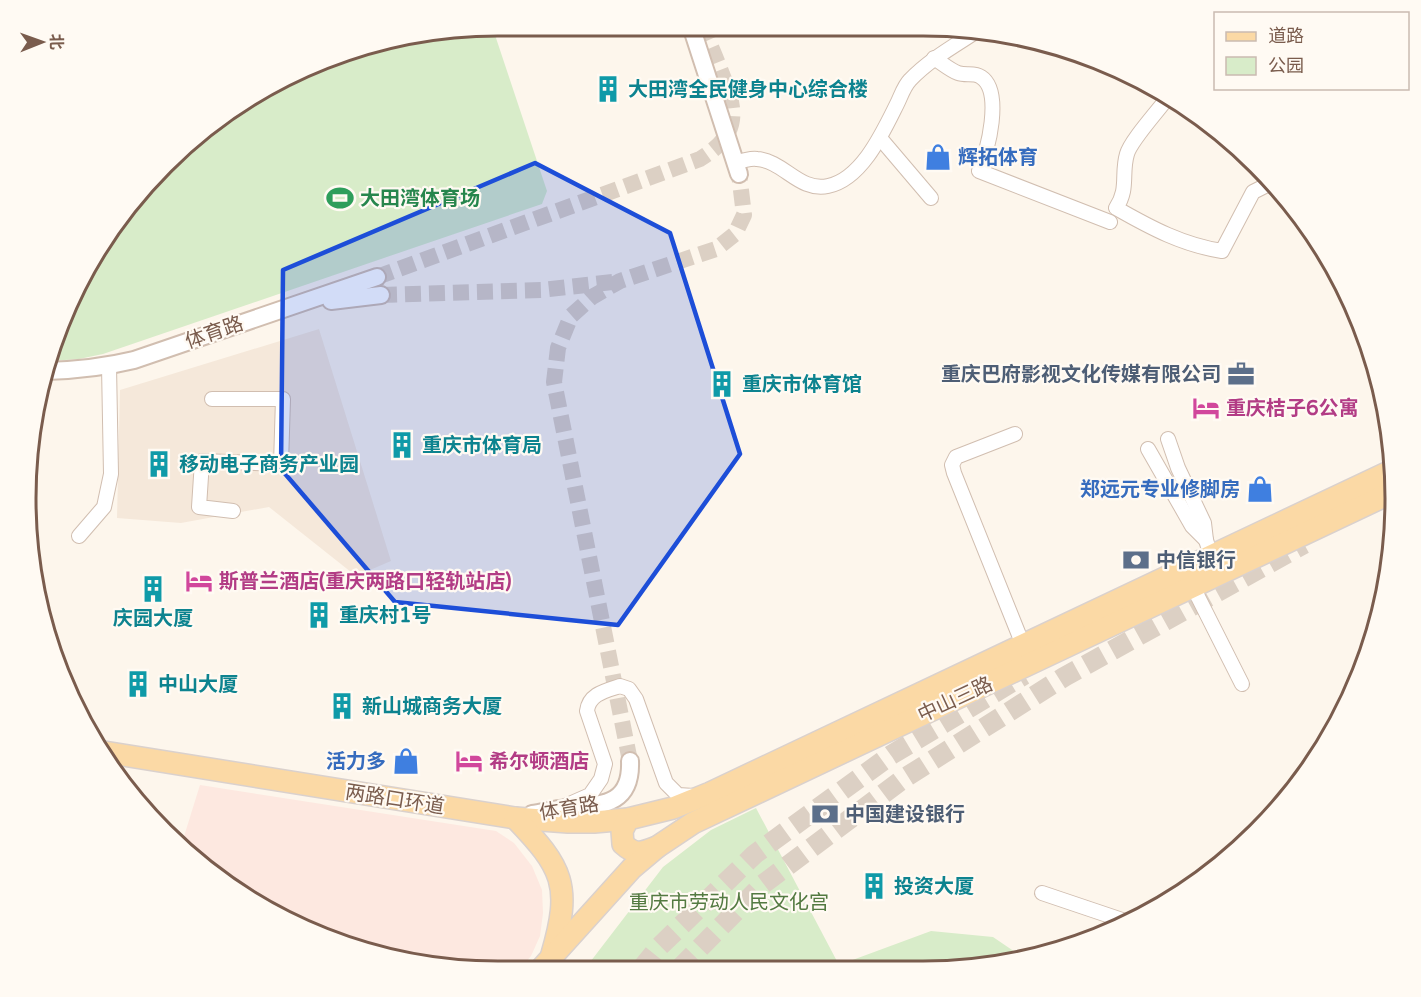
<svg xmlns="http://www.w3.org/2000/svg" width="1421" height="997" viewBox="0 0 1421 997" font-family="'Varela Round','Noto Sans SC',sans-serif">
<style>
.residential{fill:#f5e8da}
.commercial{fill:#fde8e0}
.green{fill:#d8ecc9}
.lines{fill:none;stroke-linecap:round;stroke-linejoin:round}
.tertiary-tunnel{stroke:#dcd0c4;stroke-width:16;stroke-dasharray:16 8;stroke-linecap:butt}
.secondary-tunnel{stroke:#dcd0c4;stroke-width:20;stroke-dasharray:20 10;stroke-linecap:butt}
.minor-casing{stroke:#d1beb0;stroke-width:16}
.tertiary-casing{stroke:#d1beb0;stroke-width:20}
.primary-casing{stroke:#dad1cd;stroke-width:24}
.minor{stroke:#fff;stroke-width:14}
.tertiary{stroke:#fff;stroke-width:16}
.primary{stroke:#fbd9a5;stroke-width:21}
.marked{fill:#1d4ed8;fill-opacity:0.2;stroke:#1d4ed8;stroke-width:4.5;stroke-linejoin:round}
.labels{text-anchor:middle;stroke-width:4.5;stroke-linejoin:round;paint-order:stroke}
.culture-label{font-size:20px;font-weight:bold;fill:#0d838f;stroke:#fffaf3;text-anchor:start}
.shop-label{font-size:20px;font-weight:bold;fill:#366cbe;stroke:#fffaf3;text-anchor:end}
.leisure-label{font-size:20px;font-weight:bold;fill:#27864d;stroke:#fffaf3;text-anchor:start}
.street-label{font-size:20px;fill:#7a5c4d;stroke:#fffaf3}
.service-label{font-size:20px;font-weight:bold;fill:#4e5e75;stroke:#fffaf3;text-anchor:start}
.hotel-label{font-size:20px;font-weight:bold;fill:#b23c85;stroke:#fffaf3;text-anchor:start}
.park-label{font-size:20px;fill:#537a41;stroke:#fffaf3}
.rim{fill:none;stroke:#7a5c4d;stroke-width:3}
</style>
<rect width="100%" height="100%" fill="#fdf6ec"/>
<path class="residential" d="M 319,329 L 391,561 L 356,576 L 269,507 L 181,523 L 117,518 L 120,390 Z"/>
<path class="commercial" d="M 200,785 L 496,831 L 514,843 L 532,866 L 542,890 L 543,913 L 540,936 L 531,956 L 519,970 L 468,971 L 376,955 L 290,923 L 211,874 L 181,846 Z"/>
<g class="green">
<path d="M 492,26 L 547,191 L 542,204 L 103,354 L 79,359 L 50,361 L 62,317 L 143,187 L 236,105 L 376,42 Z"/>
<path d="M 756,808 L 839,965 L 931,931 L 993,937 L 1021,956 L 985,967 L 584,970 L 663,867 L 711,830 Z"/>
</g>
<g class="lines">
<g class="tertiary-tunnel">
<path d="M 377,277 L 700,159 C 739,135 738,113 722,74 C 716,58 709,42 702,26"/>
<path d="M 381,295 L 541,290 L 613,282"/>
<path d="M 630,761 L 554,382 L 558,348 L 571,316 L 592,297 L 620,281 L 716,249 L 735,234 L 744,215 L 739,174"/>
</g>
<g class="secondary-tunnel">
<path d="M 641,969 L 658,948 L 755,854 L 891,755 L 1024,675"/>
<path d="M 679,969 L 762,885 L 903,779 L 1064,677 L 1304,544"/>
</g>
<defs>
<g id="minor">
<path d="M 934,58 C 942,63 950,70 958,73 C 966,76 974,72 981,77 C 1003,91 988,152 979,171 L 1110,222"/>
<path d="M 1168,97 C 1159,110 1131,140 1127,154 C 1121,174 1129,189 1116,208 C 1151,228 1183,245 1222,251 L 1253,192 L 1273,182"/>
<path d="M 880,138 L 931,198"/>
<path d="M 735,163 C 741,161 750,158 757,159 C 784,161 799,192 828,186 C 862,179 883,132 897,104 C 901,96 904,86 910,80 C 929,60 954,46 977,31"/>
<path d="M 212,399 L 283,399 L 281,464 L 202,461 L 199,507 L 233,511"/>
<path d="M 1015,434 L 956,457 L 952,465 L 954,473 L 1023,645"/>
<path d="M 1168,439 L 1178,468 L 1204,523 L 1206,540 L 1211,556"/>
<path d="M 1148,449 L 1192,526 L 1206,540"/>
<path d="M 79,536 L 104,507 L 111,474 L 109,366"/>
<path d="M 1193,587 L 1242,684"/>
<path d="M 565,806 L 590,795 L 601,779 L 605,764 L 587,711 C 589,694 605,691 620,686 L 629,689 L 636,699 L 666,783 L 678,795 L 694,796"/>
<path d="M 1042,893 L 1131,923"/>
</g>
<g id="tertiary">
<path d="M 691,26 L 739,174"/>
<path d="M 331,301 L 381,295"/>
<path d="M 47,371 C 77,370 105,367 134,360 L 377,277"/>
<path d="M 532,814 C 541,813 551,810 560,809 C 595,804 632,810 630,761"/>
</g>
<g id="primary">
<path d="M 104,752 L 515,818 L 568,822 L 594,822 L 628,819 L 673,808 L 710,793 L 1393,470"/>
<path d="M 515,818 C 563,868 572,885 552,954"/>
<path d="M 628,819 L 622,831 L 623,844 C 636,856 641,853 657,847"/>
<path d="M 540,970 L 632,868 L 657,847 L 693,823 L 1393,492"/>
</g>
</defs>
<use href="#minor" class="minor-casing"/>
<use href="#tertiary" class="tertiary-casing"/>
<use href="#primary" class="primary-casing"/>
<use href="#minor" class="minor"/>
<use href="#tertiary" class="tertiary"/>
<use href="#primary" class="primary"/>
</g>
<path class="marked" d="M 535,163 L 670,233 L 740,454 L 618,625 L 395,602 L 281,469 L 283,270 Z"/>
<defs>
<symbol id="building-bare" viewBox="-9 -9 18 18"><path d="M-4-6H4V6H1V3H-1V6H-4ZM-2.5-4.3h1.7v1.8h-1.7ZM.8-4.3h1.7v1.8H.8ZM-2.5-1h1.7V.8h-1.7ZM.8-1h1.7V.8H.8Z" fill="#0f9aa8" stroke="#fffaf3" stroke-width="2.5" paint-order="stroke"/></symbol>
<symbol id="shop-bare" viewBox="-9 -9 18 18"><path d="M-5-2.5h2.3a2.7 3.5 0 0 1 5.4 0H5L5.5 6h-11ZM-1.5-2.5h3a1.5 2.3 0 0 0-3 0Z" fill="#3f7fe0" stroke="#fffaf3" stroke-width="2.5" paint-order="stroke"/></symbol>
<symbol id="stadium-bare" viewBox="-9 -9 18 18"><path d="M0-5a6.5 5 0 1 0 0 10a6.5 5 0 1 0 0-10ZM-3.5-1.8h7v3.6h-7Z" fill="#2e9e5b" stroke="#fffaf3" stroke-width="2.5" paint-order="stroke"/></symbol>
<symbol id="office-bare" viewBox="-9 -9 18 18"><path d="M-6-3h4V-5.5h4V-3h4V5H-6ZM-1-4.5V-3h2v-1.5ZM-6 0V1H6V0Z" fill="#5c6f8a" stroke="#fffaf3" stroke-width="2.5" paint-order="stroke"/></symbol>
<symbol id="hotel-bare" viewBox="-9 -9 18 18"><path d="M-6-4.5h1.5V1H6V5H4.5V3h-9V5H-6ZM-4 0a1.8 1.8 0 1 1 3.6 0ZM.5 0V-2.5h3Q6-2.5 6 0Z" fill="#d1479c" stroke="#fffaf3" stroke-width="2.5" paint-order="stroke"/></symbol>
<symbol id="bank-bare" viewBox="-9 -9 18 18"><path d="M-6-4H6V4H-6ZM0-2.3a2.3 2.3 0 1 0 0 4.6a2.3 2.3 0 1 0 0-4.6Z" fill="#5c6f8a" stroke="#fffaf3" stroke-width="2.5" paint-order="stroke"/></symbol>
</defs>
<g fill-rule="evenodd">
<use href="#building-bare" x="589" y="70" width="38" height="38"/>
<use href="#shop-bare" x="919" y="138" width="38" height="38"/>
<use href="#stadium-bare" x="321" y="179" width="38" height="38"/>
<use href="#office-bare" x="1222" y="355" width="38" height="38"/>
<use href="#building-bare" x="703" y="365" width="38" height="38"/>
<use href="#hotel-bare" x="1187" y="389" width="38" height="38"/>
<use href="#building-bare" x="383" y="426" width="38" height="38"/>
<use href="#building-bare" x="140" y="445" width="38" height="38"/>
<use href="#shop-bare" x="1241" y="470" width="38" height="38"/>
<use href="#bank-bare" x="1117" y="541" width="38" height="38"/>
<use href="#hotel-bare" x="180" y="562" width="38" height="38"/>
<use href="#building-bare" x="134" y="570" width="38" height="38"/>
<use href="#building-bare" x="300" y="596" width="38" height="38"/>
<use href="#building-bare" x="119" y="665" width="38" height="38"/>
<use href="#building-bare" x="323" y="687" width="38" height="38"/>
<use href="#shop-bare" x="387" y="742" width="38" height="38"/>
<use href="#hotel-bare" x="450" y="742" width="38" height="38"/>
<use href="#bank-bare" x="806" y="795" width="38" height="38"/>
<use href="#building-bare" x="855" y="867" width="38" height="38"/>
</g>
<g class="labels">
<g class="culture-label">
<text x="628" y="96">大田湾全民健身中心综合楼</text>
<text x="742" y="391">重庆市体育馆</text>
<text x="422" y="452">重庆市体育局</text>
<text x="179" y="471">移动电子商务产业园</text>
<text x="339" y="622">重庆村1号</text>
<text x="153" y="625" text-anchor="middle">庆园大厦</text>
<text x="158" y="691">中山大厦</text>
<text x="362" y="713">新山城商务大厦</text>
<text x="894" y="893">投资大厦</text>
</g>
<g class="shop-label">
<text x="958" y="164" text-anchor="start">辉拓体育</text>
<text x="1240" y="496">郑远元专业修脚房</text>
<text x="386" y="768">活力多</text>
</g>
<g class="leisure-label">
<text x="360" y="205">大田湾体育场</text>
</g>
<g class="street-label">
<text transform="translate(214 332) rotate(-19)" y="7">体育路</text>
<text transform="translate(955 699) rotate(-25)" y="7">中山三路</text>
<text transform="translate(395 799) rotate(9)" y="7">两路口环道</text>
<text transform="translate(569 808) rotate(-9)" y="7">体育路</text>
</g>
<g class="service-label">
<text x="1221" y="381" text-anchor="end">重庆巴府影视文化传媒有限公司</text>
<text x="1156" y="567">中信银行</text>
<text x="845" y="821">中国建设银行</text>
</g>
<g class="hotel-label">
<text x="1226" y="415">重庆桔子6公寓</text>
<text x="219" y="588">斯普兰酒店(重庆两路口轻轨站店)</text>
<text x="489" y="768">希尔顿酒店</text>
</g>
<g class="park-label">
<text x="729" y="909">重庆市劳动人民文化宫</text>
</g>
</g>
<path d="M0 0H1421V997H0ZM498 36H923A462 462 0 0 1 1385 498V499A462 462 0 0 1 923 961H498A462 462 0 0 1 36 499V498A462 462 0 0 1 498 36Z" fill="#fffaf3" fill-rule="evenodd"/>
<path class="rim" d="M498 36H923A462 462 0 0 1 1385 498V499A462 462 0 0 1 923 961H498A462 462 0 0 1 36 499V498A462 462 0 0 1 498 36Z"/>
<rect x="1214" y="12" width="195" height="78" fill="#fffaf3" stroke="#cabbb1" stroke-width="1.5"/>
<rect x="1226" y="32" width="30" height="9" fill="#fbd9a5" stroke="#cabbb1" stroke-width="1.5"/>
<text x="1268" y="42" font-size="18" fill="#7a5c4d">道路</text>
<rect x="1226" y="57" width="30" height="18" fill="#d8ecc9" stroke="#cabbb1" stroke-width="1.5"/>
<text x="1268" y="72" font-size="18" fill="#7a5c4d">公园</text>
<g transform="translate(42 42) rotate(89)" stroke="#fffaf3" stroke-width="4.5" paint-order="stroke">
<path d="M0-4.5L10 22L0 15L-10 22Z" fill="#7a5c4d"/>
<text y="-9" font-size="16" font-weight="bold" text-anchor="middle" fill="#7a5c4d">北</text>
</g>
</svg>
